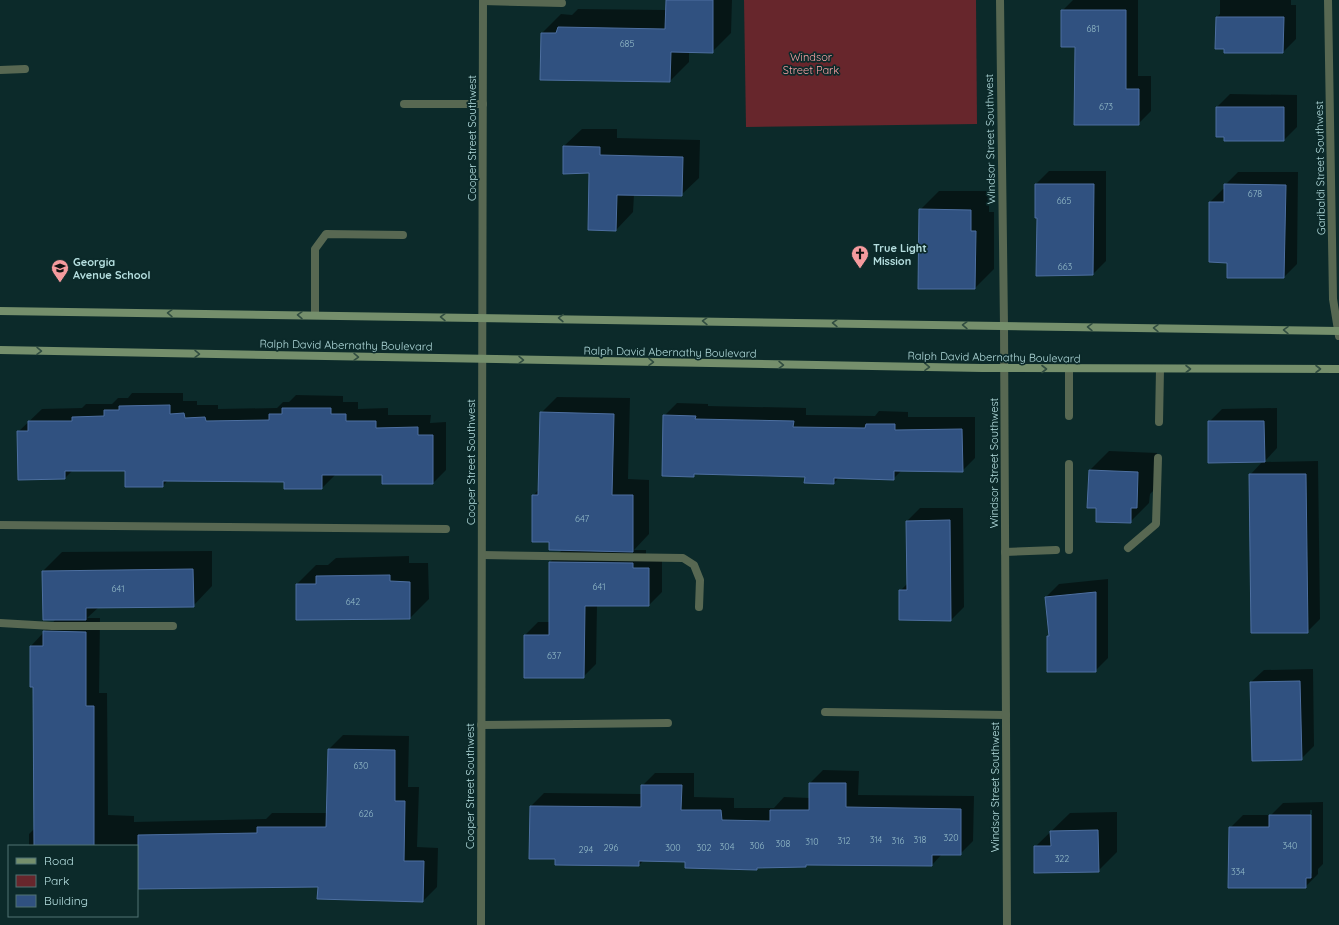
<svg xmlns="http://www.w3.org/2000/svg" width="1339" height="925" viewBox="0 0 1339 925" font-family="Quicksand,sans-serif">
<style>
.green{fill:#67262c}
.shadow{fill:#0007;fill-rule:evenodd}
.building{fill:#305180;stroke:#4d6fa0}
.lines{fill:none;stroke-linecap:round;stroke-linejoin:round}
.service{stroke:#586852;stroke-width:8}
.minor{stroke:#586852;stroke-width:8}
.tertiary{stroke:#586852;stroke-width:8}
.secondary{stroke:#758f6c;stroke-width:8}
.oneway{stroke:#314d41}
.labels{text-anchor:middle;stroke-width:3.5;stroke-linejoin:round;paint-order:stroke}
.number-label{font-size:9px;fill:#94bcc8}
.park-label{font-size:11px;fill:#fca2a5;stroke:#0c2a2a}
.street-label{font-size:11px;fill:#b6dfe0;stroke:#0c2a2a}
.poi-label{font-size:11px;font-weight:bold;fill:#b6dfe0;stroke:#0c2a2a;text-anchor:start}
</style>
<rect width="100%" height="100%" fill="#0c2a2a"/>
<path class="green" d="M 744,0 L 976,0 L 977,124 L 746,127 Z"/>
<g class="shadow">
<path d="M 667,0 L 732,0 L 731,33 L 712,52 L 689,52 L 689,62 L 670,81 L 542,33 L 561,14 L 572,15 L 578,9 L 666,10 Z"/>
<path d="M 1073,0 L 1138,0 L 1138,76 L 1151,76 L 1151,111 L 1138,124 L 1076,46 L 1062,11 Z"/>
<path d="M 1220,0 L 1291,0 L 1291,5 L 1296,5 L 1296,39 L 1283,52 L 1217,17 L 1220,14 Z"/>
<path d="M 1230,94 L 1297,95 L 1297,127 L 1284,140 L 1225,140 L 1217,107 Z"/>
<path d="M 582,129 L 617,129 L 617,138 L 700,140 L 699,178 L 681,195 L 634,194 L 633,212 L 616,230 L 590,172 L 564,146 Z"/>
<path d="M 1049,171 L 1106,171 L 1106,261 L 1093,274 L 1038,217 L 1036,184 Z"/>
<path d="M 1238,172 L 1298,172 L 1297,264 L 1284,277 L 1228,262 L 1210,202 L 1223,189 L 1225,189 L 1225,185 Z"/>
<path d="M 939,191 L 989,191 L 989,212 L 994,212 L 994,269 L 975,288 L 920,210 Z"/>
<path d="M 132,393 L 183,393 L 183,401 L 197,401 L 197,405 L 218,405 L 218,409 L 277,408 L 283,402 L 289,402 L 296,395 L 343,396 L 343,402 L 358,402 L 358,409 L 388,408 L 388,415 L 431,415 L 430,423 L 446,422 L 446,470 L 433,483 L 383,474 L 335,475 L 322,488 L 285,481 L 168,480 L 163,486 L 126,470 L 73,470 L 65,478 L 18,432 L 42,409 L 82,408 L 86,404 L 112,404 L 118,398 L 128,398 Z"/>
<path d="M 557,397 L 630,398 L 628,479 L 649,480 L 649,534 L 634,550 L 646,550 L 646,555 L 662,555 L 662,592 L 649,605 L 597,605 L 596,664 L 583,677 L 525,635 L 538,622 L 550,622 L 550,562 L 562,550 L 550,541 L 533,496 L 539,489 L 541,413 Z"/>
<path d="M 677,403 L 708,404 L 708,406 L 806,408 L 806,415 L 875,416 L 879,411 L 908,412 L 908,417 L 975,417 L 975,458 L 962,471 L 902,470 L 893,479 L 839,477 L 834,483 L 806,476 L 696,473 L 693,476 L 664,416 Z"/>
<path d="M 1277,408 L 1277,448 L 1264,462 L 1318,461 L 1320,619 L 1307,632 L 1250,475 L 1263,461 L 1209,422 L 1222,409 Z"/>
<path d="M 1109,451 L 1157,453 L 1156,488 L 1150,494 L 1149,503 L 1130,522 L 1097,507 L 1090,470 Z"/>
<path d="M 920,508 L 963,508 L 964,607 L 951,620 L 900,591 L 908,583 L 907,521 Z"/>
<path d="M 212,551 L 212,586 L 193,606 L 99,607 L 87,618 L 100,618 L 99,693 L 107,693 L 108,815 L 134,816 L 134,822 L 266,819 L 272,813 L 327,813 L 329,749 L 343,735 L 409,736 L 408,787 L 419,787 L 417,847 L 438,848 L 437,887 L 423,901 L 319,886 L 137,887 L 137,846 L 29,846 L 29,834 L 35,828 L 34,686 L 31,646 L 56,619 L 43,571 L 62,552 Z"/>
<path d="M 409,556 L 409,563 L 428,563 L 429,599 L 410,618 L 297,584 L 316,565 L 328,565 L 336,558 Z"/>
<path d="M 1108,579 L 1108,658 L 1095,671 L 1050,635 L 1046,597 L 1059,584 Z"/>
<path d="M 1313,669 L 1314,746 L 1301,759 L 1251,682 L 1264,670 Z"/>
<path d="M 823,770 L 859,771 L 858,795 L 974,796 L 973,841 L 960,854 L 942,854 L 932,865 L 807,864 L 805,866 L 759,867 L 757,869 L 686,861 L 644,860 L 639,865 L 556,858 L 531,806 L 544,793 L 642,794 L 642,786 L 655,773 L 694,773 L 694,797 L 734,798 L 734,808 L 774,808 L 784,797 L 810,798 L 810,783 Z"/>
<path d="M 1323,802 L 1323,864 L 1318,869 L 1318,874 L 1305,887 L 1230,828 L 1243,815 L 1271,815 L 1283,803 ZM 1310,810 L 1312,810 L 1312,873 L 1310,875 Z"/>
<path d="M 1117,812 L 1117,852 L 1098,871 L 1035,847 L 1070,813 Z"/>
</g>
<g class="building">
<path d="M 666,0 L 713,0 L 713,53 L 671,52 L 670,82 L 540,80 L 541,33 L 556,33 L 558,27 L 665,29 Z"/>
<path d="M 1061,10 L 1126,10 L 1126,89 L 1139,89 L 1139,125 L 1074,125 L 1075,47 L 1061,47 Z"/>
<path d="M 1216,17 L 1284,17 L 1283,53 L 1224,53 L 1224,49 L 1215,49 Z"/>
<path d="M 1216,107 L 1284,107 L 1284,141 L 1224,141 L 1224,137 L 1216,137 Z"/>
<path d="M 563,146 L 600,147 L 600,155 L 683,157 L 682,196 L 617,195 L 616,231 L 588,230 L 589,173 L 563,174 Z"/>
<path d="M 1035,184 L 1094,184 L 1093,275 L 1036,276 L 1037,218 L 1035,218 Z"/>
<path d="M 1224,184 L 1286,185 L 1284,278 L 1227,278 L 1227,263 L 1209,262 L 1209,202 L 1224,202 Z"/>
<path d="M 919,209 L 971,210 L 971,231 L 976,231 L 975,289 L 918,289 Z"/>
<path d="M 170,405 L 170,414 L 184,413 L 185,418 L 205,417 L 206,421 L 269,420 L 269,414 L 282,414 L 282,408 L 331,408 L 331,414 L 346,414 L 346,421 L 376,421 L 376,428 L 418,427 L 418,435 L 433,435 L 433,484 L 382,484 L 382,475 L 322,475 L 322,489 L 284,489 L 284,482 L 163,481 L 163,487 L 125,487 L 125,471 L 65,471 L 65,479 L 18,480 L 17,431 L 28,431 L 28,421 L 72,421 L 72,417 L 104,416 L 104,410 L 119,410 L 119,406 Z"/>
<path d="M 540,412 L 614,414 L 612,495 L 633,495 L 633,552 L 549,550 L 549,542 L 532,542 L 532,495 L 538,495 Z"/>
<path d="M 663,415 L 696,416 L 695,419 L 794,421 L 793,427 L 865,428 L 866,424 L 895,424 L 895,430 L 962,429 L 963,472 L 894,471 L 894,480 L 834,478 L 834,484 L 804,483 L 805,477 L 694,474 L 694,477 L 662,476 Z"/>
<path d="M 1208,421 L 1264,421 L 1265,462 L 1208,463 Z"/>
<path d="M 1089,470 L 1138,472 L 1137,508 L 1131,508 L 1131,523 L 1096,522 L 1096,508 L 1087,508 Z"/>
<path d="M 1249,474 L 1306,474 L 1308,633 L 1251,633 Z"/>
<path d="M 950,520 L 951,621 L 899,620 L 899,590 L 907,590 L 906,521 Z"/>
<path d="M 549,562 L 633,563 L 633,568 L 649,568 L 649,606 L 585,606 L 584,678 L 524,678 L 524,635 L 549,635 Z"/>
<path d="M 193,569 L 194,607 L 86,608 L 86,620 L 43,620 L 42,571 Z"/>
<path d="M 390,575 L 390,581 L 410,582 L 410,619 L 296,620 L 296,584 L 316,584 L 316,576 Z"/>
<path d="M 1096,592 L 1096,672 L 1047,672 L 1047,636 L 1049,636 L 1045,597 Z"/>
<path d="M 43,631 L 86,632 L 86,706 L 94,706 L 94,846 L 34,846 L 33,687 L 30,687 L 30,646 L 43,646 Z"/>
<path d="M 1300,681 L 1302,760 L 1252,761 L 1250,682 Z"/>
<path d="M 328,749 L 395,750 L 395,801 L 405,801 L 404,861 L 424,861 L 423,902 L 317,899 L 318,887 L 138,889 L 138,835 L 257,833 L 257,827 L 326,827 Z"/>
<path d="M 809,783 L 846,783 L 846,807 L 961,809 L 961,855 L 932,855 L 932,866 L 806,865 L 806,867 L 757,868 L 757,870 L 685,868 L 685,862 L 639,861 L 639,866 L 555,865 L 555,859 L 529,859 L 530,806 L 641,807 L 641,785 L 682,785 L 681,810 L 721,810 L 722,820 L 770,821 L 770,810 L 809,810 Z"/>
<path d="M 1269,815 L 1311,815 L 1311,878 L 1306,878 L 1306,888 L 1228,888 L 1229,827 L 1269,827 Z"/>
<path d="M 1098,830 L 1099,872 L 1034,873 L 1034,846 L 1051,846 L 1050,831 Z"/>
</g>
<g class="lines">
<g class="service">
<path d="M 483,1 L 562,3"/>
<path d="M 0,70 L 25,69"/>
<path d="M 404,104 L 483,104"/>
<path d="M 315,315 L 315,249 L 326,234 L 403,235"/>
<path d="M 1069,369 L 1069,416"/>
<path d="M 1159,422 L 1160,369"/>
<path d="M 0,525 L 446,529"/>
<path d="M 1128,548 L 1156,524 L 1158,458"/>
<path d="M 1069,550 L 1069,464"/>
<path d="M 1005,552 L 1056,550"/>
<path d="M 482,555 L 683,558 L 694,565 L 700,580 L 699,607"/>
<path d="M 0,623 L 52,626 L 173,626"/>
<path d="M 825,712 L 1006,715"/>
<path d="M 481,725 L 668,723"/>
</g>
<g class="minor">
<path d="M 1000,0 L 1004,326"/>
<path d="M 1328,0 L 1333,299 L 1339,336"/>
<path d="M 481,925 L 483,0"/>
</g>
<path class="tertiary" d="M 1004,326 L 1007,925"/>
<g class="secondary">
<path d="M 0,311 L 1339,331"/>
<path d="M 0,350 L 982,368 L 1339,369"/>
</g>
</g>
<defs><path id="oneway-chevron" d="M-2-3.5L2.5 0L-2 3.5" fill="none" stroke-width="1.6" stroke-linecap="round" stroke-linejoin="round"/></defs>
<g class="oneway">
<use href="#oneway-chevron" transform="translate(170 313) rotate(-179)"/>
<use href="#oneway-chevron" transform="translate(300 315) rotate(-179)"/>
<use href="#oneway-chevron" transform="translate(443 317) rotate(-179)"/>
<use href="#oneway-chevron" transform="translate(561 318) rotate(-179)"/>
<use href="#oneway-chevron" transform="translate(705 321) rotate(-179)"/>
<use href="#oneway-chevron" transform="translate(835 323) rotate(-179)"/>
<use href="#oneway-chevron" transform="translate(965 325) rotate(-179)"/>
<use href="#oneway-chevron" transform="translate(1090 327) rotate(-179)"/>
<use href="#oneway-chevron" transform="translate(1156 328) rotate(-179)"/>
<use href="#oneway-chevron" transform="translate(1286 330) rotate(-179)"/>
<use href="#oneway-chevron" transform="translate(39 351) rotate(1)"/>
<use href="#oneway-chevron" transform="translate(197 354) rotate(1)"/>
<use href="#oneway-chevron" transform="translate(356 357) rotate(1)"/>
<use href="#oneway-chevron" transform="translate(521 360) rotate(1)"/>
<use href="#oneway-chevron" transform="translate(651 362) rotate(1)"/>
<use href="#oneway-chevron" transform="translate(781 365) rotate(1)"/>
<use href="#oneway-chevron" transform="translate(927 367) rotate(1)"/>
<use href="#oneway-chevron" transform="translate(1044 369)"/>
<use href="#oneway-chevron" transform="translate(1188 369)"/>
<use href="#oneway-chevron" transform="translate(1318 369)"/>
</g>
<defs>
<symbol id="church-pin" viewBox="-11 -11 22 30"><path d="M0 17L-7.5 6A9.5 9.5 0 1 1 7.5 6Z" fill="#f59b9e" stroke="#0c2a2a"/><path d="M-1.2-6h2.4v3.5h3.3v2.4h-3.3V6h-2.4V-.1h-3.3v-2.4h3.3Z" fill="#111"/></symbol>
<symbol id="school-pin" viewBox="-11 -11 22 30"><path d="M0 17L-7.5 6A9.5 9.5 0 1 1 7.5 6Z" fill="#f59b9e" stroke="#0c2a2a"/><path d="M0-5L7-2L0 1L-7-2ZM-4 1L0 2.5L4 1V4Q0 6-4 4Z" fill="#111"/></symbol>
</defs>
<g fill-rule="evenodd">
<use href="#church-pin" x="850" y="244" width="20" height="27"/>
<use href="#school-pin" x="50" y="258" width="20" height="27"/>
</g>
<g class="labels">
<g class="number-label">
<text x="1093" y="32">681</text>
<text x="627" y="47">685</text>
<text x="1106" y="110">673</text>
<text x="1255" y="197">678</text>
<text x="1064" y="204">665</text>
<text x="1065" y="270">663</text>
<text x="582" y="522">647</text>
<text x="599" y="590">641</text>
<text x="118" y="592">641</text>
<text x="353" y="605">642</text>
<text x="554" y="659">637</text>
<text x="361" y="769">630</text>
<text x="366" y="817">626</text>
<text x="951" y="841">320</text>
<text x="876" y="843">314</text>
<text x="920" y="843">318</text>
<text x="844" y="844">312</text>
<text x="898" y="844">316</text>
<text x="812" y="845">310</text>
<text x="783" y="847">308</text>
<text x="757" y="849">306</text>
<text x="1290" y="849">340</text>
<text x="727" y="850">304</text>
<text x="611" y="851">296</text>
<text x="673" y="851">300</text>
<text x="704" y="851">302</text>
<text x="586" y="853">294</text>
<text x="1062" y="862">322</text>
<text x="1238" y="875">334</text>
</g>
<g class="park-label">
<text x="811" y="61">Windsor<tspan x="811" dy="13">Street Park</tspan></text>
</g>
<g class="street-label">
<text transform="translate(472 138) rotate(-90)" y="4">Cooper Street Southwest</text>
<text transform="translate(990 139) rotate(-91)" y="4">Windsor Street Southwest</text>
<text transform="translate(1320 168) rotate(-91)" y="4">Garibaldi Street Southwest</text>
<text transform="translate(346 345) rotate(1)" y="4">Ralph David Abernathy Boulevard</text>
<text transform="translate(670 352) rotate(1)" y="4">Ralph David Abernathy Boulevard</text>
<text transform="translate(994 357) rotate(1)" y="4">Ralph David Abernathy Boulevard</text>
<text transform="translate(471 462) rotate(-90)" y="4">Cooper Street Southwest</text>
<text transform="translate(994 463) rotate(-90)" y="4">Windsor Street Southwest</text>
<text transform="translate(470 786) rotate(-90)" y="4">Cooper Street Southwest</text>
<text transform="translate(995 787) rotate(-90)" y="4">Windsor Street Southwest</text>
</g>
<g class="poi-label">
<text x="873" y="252">True Light<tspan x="873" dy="13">Mission</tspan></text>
<text x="73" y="266">Georgia<tspan x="73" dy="13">Avenue School</tspan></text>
</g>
</g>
<rect x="8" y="845" width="130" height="72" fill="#0c2a2a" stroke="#507273"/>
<rect x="16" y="858" width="20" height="6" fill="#758f6c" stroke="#507273"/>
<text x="44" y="865" font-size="12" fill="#b6dfe0">Road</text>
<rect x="16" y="875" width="20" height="12" fill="#67262c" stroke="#507273"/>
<text x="44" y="885" font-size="12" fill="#b6dfe0">Park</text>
<rect x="16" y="895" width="20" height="12" fill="#305180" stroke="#507273"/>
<text x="44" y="905" font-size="12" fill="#b6dfe0">Building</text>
</svg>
